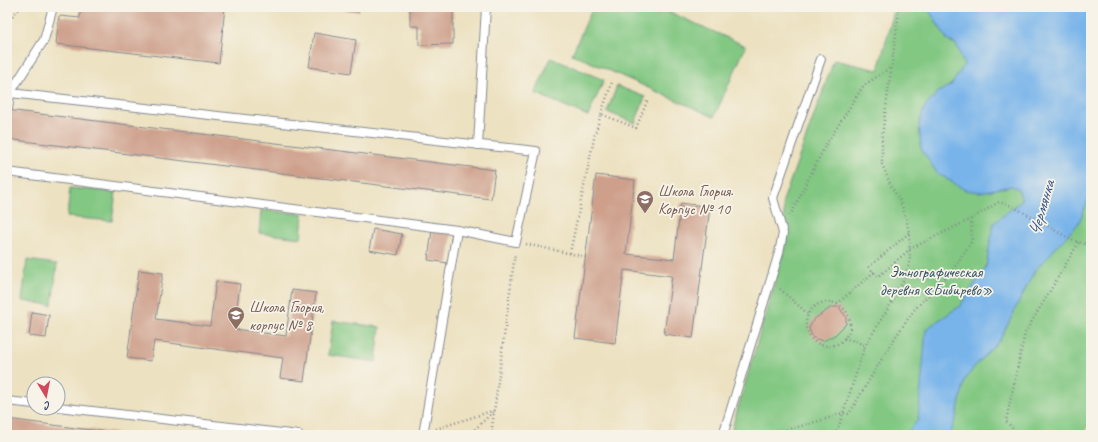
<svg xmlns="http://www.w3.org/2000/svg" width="1098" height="442" viewBox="0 0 1098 442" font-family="Caveat,sans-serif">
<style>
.green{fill:#82c782;stroke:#4e7b70}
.water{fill:#78b4ea;stroke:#4a72a4}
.building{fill:#cea08c}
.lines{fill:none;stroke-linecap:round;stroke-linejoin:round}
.service-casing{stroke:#84888f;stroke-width:10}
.path{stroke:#84888f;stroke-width:2.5;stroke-dasharray:1 3;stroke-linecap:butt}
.service{stroke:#fff;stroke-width:8}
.labels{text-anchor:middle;stroke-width:3.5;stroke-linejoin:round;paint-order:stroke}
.education-label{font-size:16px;fill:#785e54;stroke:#f7f3e8;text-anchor:start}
.park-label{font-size:16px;fill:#355567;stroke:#f7f3e8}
.water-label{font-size:17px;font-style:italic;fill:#375788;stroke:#f7f3e8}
</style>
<rect width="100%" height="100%" fill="#f7f3e8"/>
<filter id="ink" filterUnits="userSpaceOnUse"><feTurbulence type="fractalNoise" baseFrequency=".025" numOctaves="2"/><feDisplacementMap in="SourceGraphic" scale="8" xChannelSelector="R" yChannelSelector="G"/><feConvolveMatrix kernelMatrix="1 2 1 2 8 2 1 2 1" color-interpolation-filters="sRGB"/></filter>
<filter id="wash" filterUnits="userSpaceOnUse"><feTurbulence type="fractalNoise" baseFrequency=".012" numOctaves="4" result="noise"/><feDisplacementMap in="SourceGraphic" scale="16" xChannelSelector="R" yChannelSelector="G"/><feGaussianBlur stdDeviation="0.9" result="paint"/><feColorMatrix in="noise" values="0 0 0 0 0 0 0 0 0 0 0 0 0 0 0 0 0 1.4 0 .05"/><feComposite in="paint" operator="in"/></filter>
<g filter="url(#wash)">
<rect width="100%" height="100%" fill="#ece1c0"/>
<g class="green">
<path d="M 593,7 L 658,7 L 746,46 L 714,117 L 572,54 Z"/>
<path d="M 888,7 L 1091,7 L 1091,422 L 1081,435 L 730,435 L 786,244 L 783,201 L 834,60 L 878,70 L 894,11 Z"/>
<path d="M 551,58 L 604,80 L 588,116 L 535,93 Z"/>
<path d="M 617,86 L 645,97 L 635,123 L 607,112 Z"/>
<path d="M 70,188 L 116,192 L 112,221 L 67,217 Z"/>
<path d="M 261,210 L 303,214 L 301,238 L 259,233 Z"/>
<path d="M 27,260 L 57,264 L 52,305 L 22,301 Z"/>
<path d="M 333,321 L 380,327 L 376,362 L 328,355 Z"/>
</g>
<path class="water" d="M 927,7 L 1091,7 L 1091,186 L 1086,206 L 1078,224 L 1035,270 L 1000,340 L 975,366 L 965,380 L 956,418 L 950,435 L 905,435 L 918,420 L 926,329 L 960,306 L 986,267 L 993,224 L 1022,200 L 1018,189 L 1012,186 L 980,192 L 965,190 L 937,173 L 921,149 L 919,124 L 924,108 L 937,93 L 952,84 L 964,65 L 956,44 L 948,41 Z"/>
<g id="blocks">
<g class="building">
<path d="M 80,7 L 225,7 L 219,63 L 56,44 L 59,16 L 80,18 Z"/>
<path d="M 342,7 L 359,7 L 359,12 L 342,10 Z"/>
<path d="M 410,7 L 453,7 L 453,44 L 419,45 L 419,26 L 410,26 Z"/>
<path d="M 314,33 L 356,40 L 351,73 L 309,67 Z"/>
<path d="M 7,110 L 495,170 L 491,199 L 7,139 Z"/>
<path d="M 596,175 L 635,180 L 626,254 L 674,259 L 681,203 L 710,207 L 693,338 L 664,334 L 672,276 L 624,270 L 615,343 L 575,338 Z"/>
<path d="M 373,229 L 402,234 L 398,255 L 369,250 Z"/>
<path d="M 432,230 L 452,232 L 448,263 L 428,260 Z"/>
<path d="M 139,270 L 163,273 L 156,319 L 210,326 L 216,281 L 240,284 L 234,329 L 286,336 L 292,290 L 316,293 L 304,381 L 280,378 L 283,358 L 154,341 L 151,361 L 127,358 Z"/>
<path d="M 832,307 L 839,307 L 846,317 L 846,324 L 835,335 L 823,341 L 814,338 L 811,334 L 809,328 L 814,319 Z"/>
<path d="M 32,312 L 49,315 L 46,338 L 29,336 Z"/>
<path d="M 7,419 L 122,434 L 122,435 L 7,435 Z"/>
</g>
</g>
</g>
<g filter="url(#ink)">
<use href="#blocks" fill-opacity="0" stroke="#84888f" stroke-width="1"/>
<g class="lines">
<defs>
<g id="service">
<path d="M 7,91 L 10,93 L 44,40 L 53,7"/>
<path d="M 8,110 L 10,93 L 536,151 L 516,242 L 457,230 L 423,435"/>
<path d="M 478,145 L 486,7"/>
<path d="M 7,172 L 457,230"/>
<path d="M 7,401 L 34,404"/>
<path d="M 58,407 L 299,435"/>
<path d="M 723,435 L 779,253 L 783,233 L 773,198 L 821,59"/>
</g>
</defs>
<use href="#service" class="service-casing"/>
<g class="path">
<path d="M 7,22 L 21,7"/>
<path d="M 601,114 L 612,82"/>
<path d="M 790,216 L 825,146 L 864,85 L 890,68"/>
<path d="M 909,233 L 869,267 L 878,277 L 910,249 L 971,219 L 999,202 L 1012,206 L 1074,241 L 1091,245"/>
<path d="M 526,244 L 586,257"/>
<path d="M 570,253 L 595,134 L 601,114 L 636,128 L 648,99"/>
<path d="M 780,289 L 808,314"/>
<circle cx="828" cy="324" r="22"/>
<path d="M 837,304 L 874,272"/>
<path d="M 844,338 L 858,342 L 865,346"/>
<path d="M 436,429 L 495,410"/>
<path d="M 469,435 L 493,412"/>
<path d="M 491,435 L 515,253"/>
<path d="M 767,435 L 823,420 L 842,413 L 849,414 L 890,345 L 914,310 L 952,271 L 972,241 L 971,219"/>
<path d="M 836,435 L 865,346 L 895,297 L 906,275 L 910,260 L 909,233 L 906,218 L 900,201 L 891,186 L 882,164 L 882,136 L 899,12 L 898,7"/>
<path d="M 1016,435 L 1016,432 L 1006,421 L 1025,333 L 1079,242"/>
<path d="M 1087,435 L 1091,430"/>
</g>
<use href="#service" class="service"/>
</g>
</g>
<defs>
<symbol id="school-pin" viewBox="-11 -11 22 30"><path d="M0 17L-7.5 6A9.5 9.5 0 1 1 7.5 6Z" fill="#8d6e63" stroke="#f7f3e8"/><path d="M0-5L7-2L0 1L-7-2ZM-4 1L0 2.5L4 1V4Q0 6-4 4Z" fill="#fff"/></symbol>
</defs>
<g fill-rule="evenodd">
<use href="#school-pin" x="635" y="189" width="20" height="27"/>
<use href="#school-pin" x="226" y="305" width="20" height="27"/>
</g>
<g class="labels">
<g class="education-label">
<text x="658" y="196">Школа Глория.<tspan x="658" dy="18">Корпус № 10</tspan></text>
<text x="249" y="312">Школа Глория,<tspan x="249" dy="18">корпус № 8</tspan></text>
</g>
<g class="park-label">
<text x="936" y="277">Этнографическая<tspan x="936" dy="18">деревня «Бибирево»</tspan></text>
</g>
<g class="water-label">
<text transform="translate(1041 208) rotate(-74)" y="6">Чермянка</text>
</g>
</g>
<rect width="1098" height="442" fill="none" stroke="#f7f3e8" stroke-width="24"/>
<g transform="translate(46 396) rotate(170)"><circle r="19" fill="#f7f3e8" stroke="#9fa5b1"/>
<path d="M0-3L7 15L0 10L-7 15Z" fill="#d1495b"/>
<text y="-6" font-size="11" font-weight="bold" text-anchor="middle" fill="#1b2f5e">С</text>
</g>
</svg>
